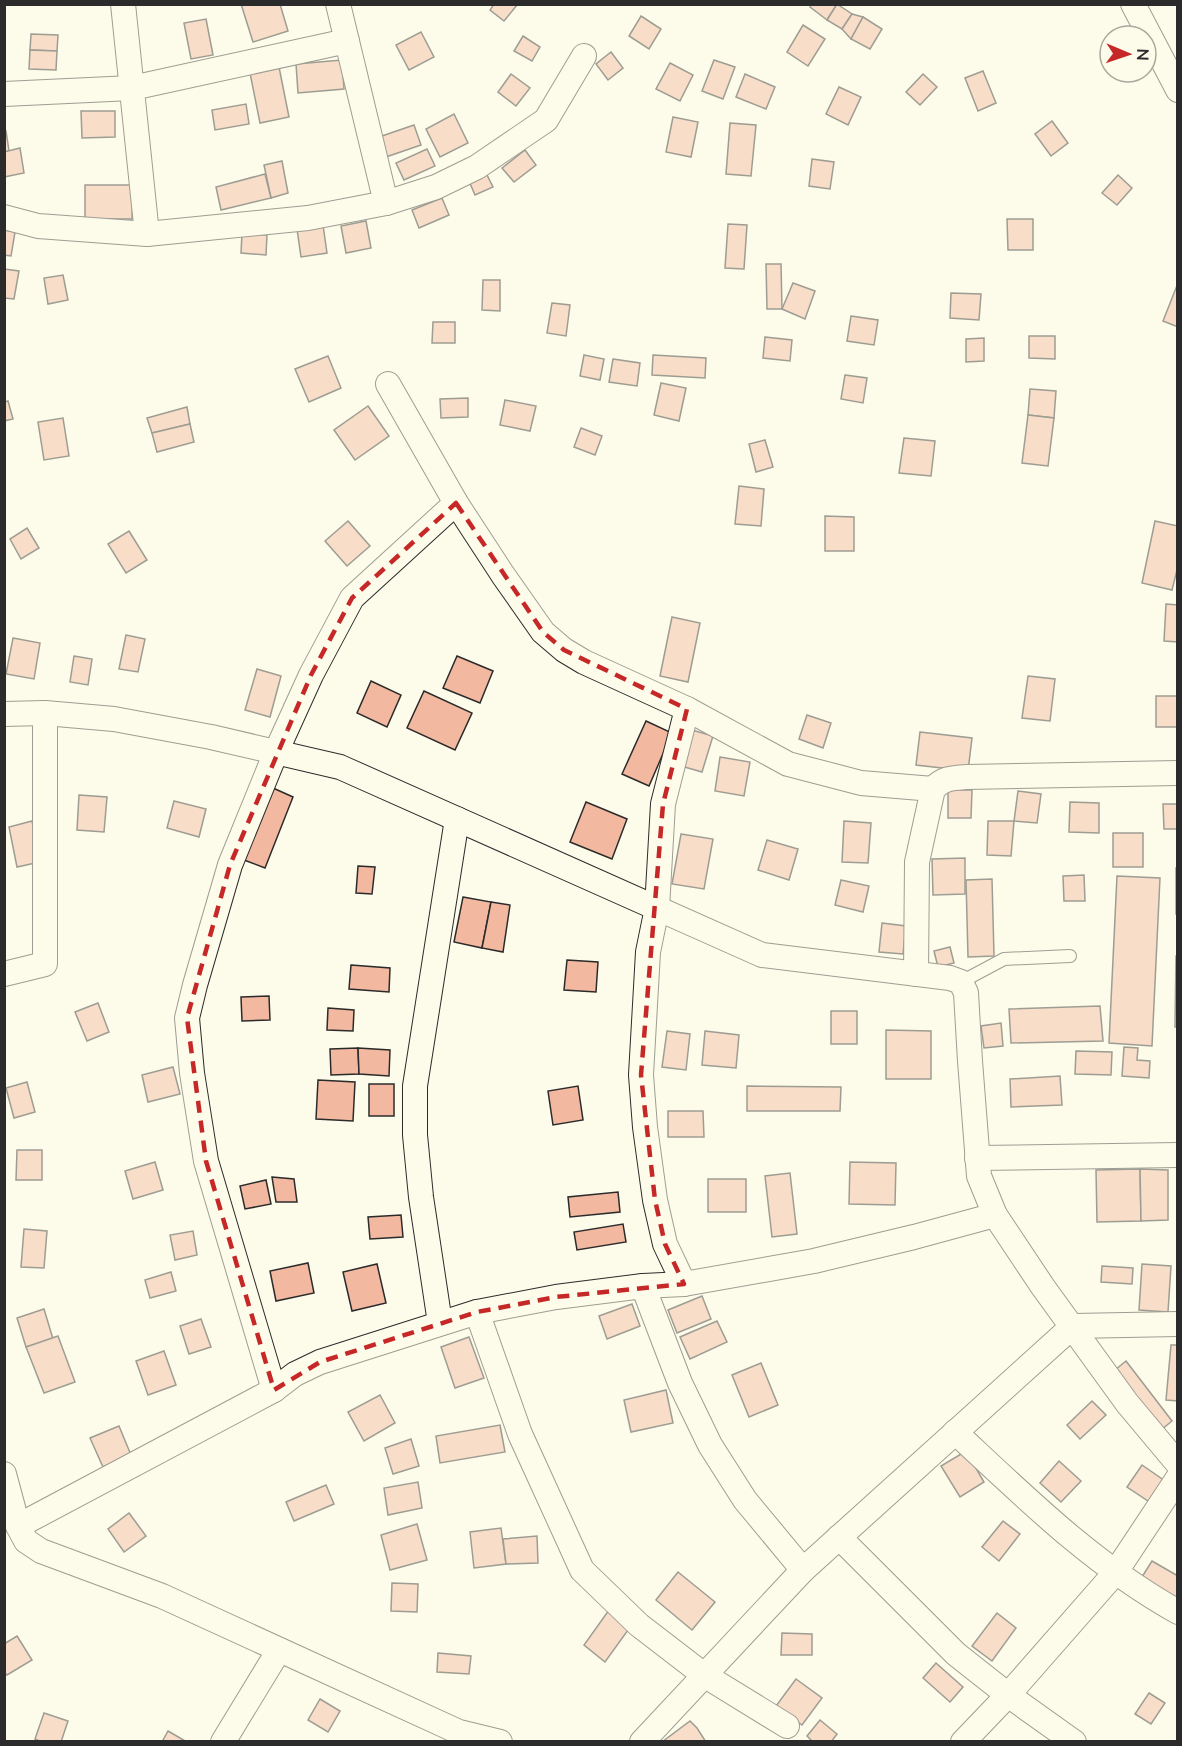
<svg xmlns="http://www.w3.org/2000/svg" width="1182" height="1746" viewBox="0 0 1182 1746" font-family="Lato,sans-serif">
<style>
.building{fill:#f2b8a0;stroke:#2b2b2b;stroke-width:1.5}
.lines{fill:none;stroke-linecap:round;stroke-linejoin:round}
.service-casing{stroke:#2b2b2b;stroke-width:14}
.minor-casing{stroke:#2b2b2b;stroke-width:26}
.service{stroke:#fdfbea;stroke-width:12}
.minor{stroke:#fdfbea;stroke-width:24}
.marked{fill:none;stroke:#c62828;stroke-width:4.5;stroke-dasharray:12 8;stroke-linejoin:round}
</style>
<rect width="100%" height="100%" fill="#fdfbea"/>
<g class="building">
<path d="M 241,4 L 280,4 L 288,31 L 253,42 Z"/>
<path d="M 494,4 L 516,4 L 517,5 L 504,21 L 490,10 Z"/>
<path d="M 811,4 L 837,4 L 827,20 L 810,7 Z"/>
<path d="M 837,4 L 852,14 L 842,29 L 827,20 Z"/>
<path d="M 852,14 L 863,17 L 851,39 L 842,29 Z"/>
<path d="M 641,16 L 661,29 L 649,49 L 629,36 Z"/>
<path d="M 863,17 L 882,29 L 870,49 L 851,39 Z"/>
<path d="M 206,19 L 213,55 L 191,59 L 184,23 Z"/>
<path d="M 803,25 L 825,39 L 808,66 L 787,52 Z"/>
<path d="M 421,32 L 434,57 L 409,70 L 396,45 Z"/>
<path d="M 31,34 L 58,35 L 57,51 L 30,50 Z"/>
<path d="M 523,36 L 540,47 L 532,61 L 514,51 Z"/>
<path d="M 30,50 L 57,51 L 56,70 L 29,69 Z"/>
<path d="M 611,52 L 623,68 L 608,80 L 596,64 Z"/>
<path d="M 342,60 L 344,89 L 298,93 L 296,64 Z"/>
<path d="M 714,60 L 735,67 L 723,99 L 702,91 Z"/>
<path d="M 670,63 L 693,75 L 680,101 L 656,89 Z"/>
<path d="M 279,67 L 289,117 L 260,123 L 250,73 Z"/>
<path d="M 983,71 L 996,103 L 978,111 L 965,78 Z"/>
<path d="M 511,74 L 530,88 L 516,106 L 498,92 Z"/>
<path d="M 745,74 L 775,87 L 766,109 L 736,97 Z"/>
<path d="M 923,74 L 937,87 L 920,105 L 906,92 Z"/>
<path d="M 839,87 L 861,97 L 848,125 L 826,114 Z"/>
<path d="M 246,104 L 249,124 L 215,130 L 212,110 Z"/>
<path d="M 81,111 L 115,111 L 115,137 L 82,138 Z"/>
<path d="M 454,114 L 468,143 L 440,157 L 426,129 Z"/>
<path d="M 673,117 L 698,122 L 691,157 L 666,152 Z"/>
<path d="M 1052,121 L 1068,143 L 1051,156 L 1035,134 Z"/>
<path d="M 730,123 L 756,125 L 751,176 L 726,174 Z"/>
<path d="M 414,125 L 421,145 L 386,157 L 379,137 Z"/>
<path d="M 4,131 L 6,131 L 9,151 L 4,152 Z"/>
<path d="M 20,148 L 24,173 L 4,177 L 4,152 Z"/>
<path d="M 427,149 L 435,166 L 404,180 L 396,163 Z"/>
<path d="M 525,150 L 536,165 L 514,182 L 502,168 Z"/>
<path d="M 812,159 L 834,162 L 830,189 L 809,186 Z"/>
<path d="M 282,161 L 288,193 L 271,198 L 264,165 Z"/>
<path d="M 486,173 L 493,187 L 475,195 L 469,181 Z"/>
<path d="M 265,174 L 271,198 L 221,210 L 216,187 Z"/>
<path d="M 1118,175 L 1132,188 L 1117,205 L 1102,193 Z"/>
<path d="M 85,185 L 133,185 L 132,219 L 85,219 Z"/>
<path d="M 442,198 L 449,215 L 419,228 L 412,210 Z"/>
<path d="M 1007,219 L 1033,219 L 1033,250 L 1008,250 Z"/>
<path d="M 366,221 L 371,248 L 346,253 L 341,226 Z"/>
<path d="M 728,224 L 747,225 L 744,269 L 725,268 Z"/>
<path d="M 323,225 L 327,253 L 301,257 L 297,229 Z"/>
<path d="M 4,230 L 15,232 L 11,256 L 4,255 Z"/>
<path d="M 242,233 L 267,235 L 266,255 L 241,253 Z"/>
<path d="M 766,264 L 781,264 L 782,309 L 767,309 Z"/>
<path d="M 4,269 L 19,271 L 14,299 L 4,298 Z"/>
<path d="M 63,275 L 68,300 L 48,304 L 44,278 Z"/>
<path d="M 483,280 L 500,280 L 500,311 L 482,310 Z"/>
<path d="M 793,283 L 815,291 L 805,319 L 782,309 Z"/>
<path d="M 1178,283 L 1178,327 L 1163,321 Z"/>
<path d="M 951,293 L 981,294 L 979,320 L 950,318 Z"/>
<path d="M 552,303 L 570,305 L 566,336 L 547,333 Z"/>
<path d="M 851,316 L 878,320 L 874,345 L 847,341 Z"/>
<path d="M 433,322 L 455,322 L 455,343 L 432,343 Z"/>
<path d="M 1029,336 L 1055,336 L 1055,359 L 1029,358 Z"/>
<path d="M 765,337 L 792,340 L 790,361 L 763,358 Z"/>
<path d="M 984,338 L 984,361 L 966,362 L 966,339 Z"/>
<path d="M 584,355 L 604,359 L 600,380 L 580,376 Z"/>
<path d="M 653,355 L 706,358 L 705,378 L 652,375 Z"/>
<path d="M 328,356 L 341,388 L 309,402 L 295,369 Z"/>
<path d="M 613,359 L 640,363 L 637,386 L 609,382 Z"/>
<path d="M 845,375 L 867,378 L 863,403 L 841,399 Z"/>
<path d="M 661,383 L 686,388 L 679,421 L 654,415 Z"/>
<path d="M 1030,389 L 1056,391 L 1054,418 L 1028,415 Z"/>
<path d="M 468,398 L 468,417 L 441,418 L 440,399 Z"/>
<path d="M 505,400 L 536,406 L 530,431 L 500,425 Z"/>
<path d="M 8,401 L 13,419 L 4,421 L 4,402 Z"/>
<path d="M 368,406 L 389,436 L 355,460 L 334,430 Z"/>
<path d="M 187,407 L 190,424 L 152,433 L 147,418 Z"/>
<path d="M 1028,415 L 1054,418 L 1048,466 L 1022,463 Z"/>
<path d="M 63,418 L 69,456 L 44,460 L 38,422 Z"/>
<path d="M 190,424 L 194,442 L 157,452 L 152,433 Z"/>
<path d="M 581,428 L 602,436 L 595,455 L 574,447 Z"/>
<path d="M 904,438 L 935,441 L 931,476 L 899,473 Z"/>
<path d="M 765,440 L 773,467 L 756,472 L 749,444 Z"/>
<path d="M 739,486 L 764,489 L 761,526 L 735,524 Z"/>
<path d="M 825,516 L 854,517 L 854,551 L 825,551 Z"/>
<path d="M 348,521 L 370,546 L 347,566 L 325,541 Z"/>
<path d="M 1155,521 L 1178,526 L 1178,566 L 1172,590 L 1142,583 Z"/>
<path d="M 27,528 L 39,548 L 21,559 L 10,539 Z"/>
<path d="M 129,531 L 147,560 L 126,573 L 108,544 Z"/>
<path d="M 1166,604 L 1178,605 L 1178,642 L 1164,641 Z"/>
<path d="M 672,617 L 700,623 L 688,682 L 660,676 Z"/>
<path d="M 126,635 L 145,639 L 138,672 L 119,669 Z"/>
<path d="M 13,638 L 40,643 L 34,679 L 6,674 Z"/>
<path d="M 74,656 L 92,659 L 88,685 L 70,682 Z"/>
<path d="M 457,656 L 493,671 L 480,703 L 443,688 Z"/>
<path d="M 257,669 L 281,676 L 270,717 L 245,710 Z"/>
<path d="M 1028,676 L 1055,679 L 1050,721 L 1022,718 Z"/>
<path d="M 371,681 L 401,695 L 387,727 L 357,713 Z"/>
<path d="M 424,691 L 472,713 L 455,750 L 407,728 Z"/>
<rect x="1156" y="696" width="22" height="31"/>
<path d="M 807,715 L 831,723 L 823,748 L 799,739 Z"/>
<path d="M 646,721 L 672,733 L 649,786 L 622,774 Z"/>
<path d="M 692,730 L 713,736 L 702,772 L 681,766 Z"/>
<path d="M 920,732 L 972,738 L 968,771 L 916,765 Z"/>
<path d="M 720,757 L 750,762 L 744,796 L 715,791 Z"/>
<path d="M 273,788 L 293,797 L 265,868 L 244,860 Z"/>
<path d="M 948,790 L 972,790 L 971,818 L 948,818 Z"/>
<path d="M 1018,791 L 1041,794 L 1037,823 L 1014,821 Z"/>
<path d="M 79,795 L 107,797 L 104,832 L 77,830 Z"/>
<path d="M 174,801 L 206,809 L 199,837 L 167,828 Z"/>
<path d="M 586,802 L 627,819 L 612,859 L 570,842 Z"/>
<path d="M 1070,802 L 1099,803 L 1099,833 L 1069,832 Z"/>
<path d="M 1163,804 L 1178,804 L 1178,829 L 1164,829 Z"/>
<path d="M 32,821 L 40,862 L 17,867 L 9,827 Z"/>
<path d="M 844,821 L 871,823 L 868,863 L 842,862 Z"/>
<path d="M 988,821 L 1014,821 L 1011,856 L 987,855 Z"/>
<rect x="1113" y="833" width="30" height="34"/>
<path d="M 681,834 L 713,839 L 704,889 L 672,884 Z"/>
<path d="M 767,840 L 798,849 L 789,880 L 758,870 Z"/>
<path d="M 965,858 L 965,894 L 933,895 L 932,859 Z"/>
<path d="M 358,866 L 375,867 L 372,894 L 356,893 Z"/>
<rect x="1176" y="868" width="2" height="46"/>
<path d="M 1084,875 L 1085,901 L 1064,901 L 1063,876 Z"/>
<path d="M 1117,876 L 1160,878 L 1152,1046 L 1109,1043 Z"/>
<path d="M 992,879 L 994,956 L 968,957 L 966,880 Z"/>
<path d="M 841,880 L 869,886 L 863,912 L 835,905 Z"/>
<path d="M 463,897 L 491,902 L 482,948 L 454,942 Z"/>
<path d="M 491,902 L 510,905 L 503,952 L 482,948 Z"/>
<path d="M 882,923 L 906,926 L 903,954 L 879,952 Z"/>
<path d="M 950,947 L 954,963 L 938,967 L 934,951 Z"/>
<path d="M 1176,956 L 1178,956 L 1178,1027 L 1175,1027 Z"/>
<path d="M 567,960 L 598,962 L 596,992 L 564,990 Z"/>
<path d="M 351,965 L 390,968 L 389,992 L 349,989 Z"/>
<path d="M 269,996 L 270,1020 L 242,1021 L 241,997 Z"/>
<path d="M 98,1003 L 109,1032 L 87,1041 L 75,1012 Z"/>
<path d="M 1100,1006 L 1103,1041 L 1011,1043 L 1009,1009 Z"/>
<path d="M 328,1008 L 354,1010 L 353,1031 L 327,1030 Z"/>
<rect x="831" y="1011" width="26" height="33"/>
<path d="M 1001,1023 L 1003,1046 L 984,1048 L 981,1026 Z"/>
<path d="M 886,1030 L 931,1031 L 931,1079 L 886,1079 Z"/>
<path d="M 667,1031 L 690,1034 L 686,1070 L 662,1067 Z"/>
<path d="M 705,1031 L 739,1035 L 736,1068 L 702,1065 Z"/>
<path d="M 1124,1047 L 1138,1048 L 1137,1060 L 1150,1061 L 1149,1078 L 1122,1076 Z"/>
<path d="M 358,1048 L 359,1074 L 331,1075 L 330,1049 Z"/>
<path d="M 358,1048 L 390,1050 L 389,1076 L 359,1074 Z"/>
<path d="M 1076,1051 L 1112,1052 L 1111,1075 L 1075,1074 Z"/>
<path d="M 173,1067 L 180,1094 L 148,1102 L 142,1075 Z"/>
<path d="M 1060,1076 L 1062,1105 L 1011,1107 L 1010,1079 Z"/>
<path d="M 318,1080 L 355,1082 L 353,1121 L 316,1119 Z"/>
<path d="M 27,1082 L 35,1112 L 14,1118 L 6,1088 Z"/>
<rect x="369" y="1084" width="25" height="32"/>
<path d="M 578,1086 L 583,1120 L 553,1125 L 548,1091 Z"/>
<path d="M 747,1086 L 841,1087 L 840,1111 L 747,1111 Z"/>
<path d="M 668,1111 L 703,1111 L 704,1137 L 668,1137 Z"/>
<path d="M 17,1150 L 42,1150 L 42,1180 L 16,1180 Z"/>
<path d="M 155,1162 L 163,1190 L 133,1199 L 125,1171 Z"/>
<path d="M 850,1162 L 896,1163 L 895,1205 L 849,1204 Z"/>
<path d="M 1140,1169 L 1141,1221 L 1097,1222 L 1096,1170 Z"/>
<path d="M 1140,1169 L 1168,1170 L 1168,1220 L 1141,1221 Z"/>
<path d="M 790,1173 L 797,1234 L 772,1237 L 765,1176 Z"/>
<path d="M 272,1177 L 294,1179 L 297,1202 L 276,1202 Z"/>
<rect x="708" y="1179" width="38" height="33"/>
<path d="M 266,1180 L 271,1204 L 245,1209 L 240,1186 Z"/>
<path d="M 618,1192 L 620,1212 L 570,1217 L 568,1197 Z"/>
<path d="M 401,1215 L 403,1237 L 370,1239 L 368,1217 Z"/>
<path d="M 623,1224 L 626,1242 L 577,1250 L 574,1232 Z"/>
<path d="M 24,1229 L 47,1231 L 44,1268 L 21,1267 Z"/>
<path d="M 193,1231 L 197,1255 L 175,1260 L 170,1235 Z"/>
<path d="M 308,1263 L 314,1293 L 276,1301 L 270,1271 Z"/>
<path d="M 377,1264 L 386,1303 L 352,1311 L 343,1272 Z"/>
<path d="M 1142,1264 L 1171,1266 L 1168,1312 L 1139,1310 Z"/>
<path d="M 1102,1266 L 1133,1268 L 1132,1284 L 1101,1282 Z"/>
<path d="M 171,1272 L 176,1291 L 150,1298 L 145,1280 Z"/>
<path d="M 702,1296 L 711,1319 L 677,1333 L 668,1310 Z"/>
<path d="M 632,1304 L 640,1326 L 607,1339 L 599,1316 Z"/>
<path d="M 44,1309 L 53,1339 L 26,1347 L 17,1318 Z"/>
<path d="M 201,1319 L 211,1347 L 189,1354 L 180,1326 Z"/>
<path d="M 717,1321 L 727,1342 L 690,1359 L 680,1337 Z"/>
<path d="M 58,1336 L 75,1382 L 44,1393 L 26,1347 Z"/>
<path d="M 469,1337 L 484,1378 L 455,1388 L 441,1347 Z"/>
<path d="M 1171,1345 L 1178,1345 L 1178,1401 L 1166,1400 Z"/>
<path d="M 164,1351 L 176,1385 L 148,1395 L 136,1361 Z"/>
<path d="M 1126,1361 L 1172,1421 L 1161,1430 L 1115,1370 Z"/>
<path d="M 761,1363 L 778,1405 L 749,1417 L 732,1375 Z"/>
<path d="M 666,1390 L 673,1423 L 631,1432 L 624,1400 Z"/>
<path d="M 380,1395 L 395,1423 L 364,1441 L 348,1412 Z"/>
<path d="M 1092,1401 L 1106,1415 L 1080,1439 L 1067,1425 Z"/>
<path d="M 500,1425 L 505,1452 L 440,1463 L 436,1436 Z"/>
<path d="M 119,1426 L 131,1455 L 103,1467 L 90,1438 Z"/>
<path d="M 411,1439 L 419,1466 L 393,1474 L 385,1448 Z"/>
<path d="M 966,1451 L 984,1482 L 960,1497 L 941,1466 Z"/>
<path d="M 1059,1461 L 1081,1481 L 1061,1502 L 1040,1483 Z"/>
<path d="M 1142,1465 L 1165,1481 L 1151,1503 L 1127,1487 Z"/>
<path d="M 418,1482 L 422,1508 L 388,1515 L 384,1488 Z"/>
<path d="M 326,1485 L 334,1504 L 294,1521 L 286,1502 Z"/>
<path d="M 129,1513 L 146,1536 L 124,1552 L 108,1529 Z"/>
<path d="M 1003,1521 L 1020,1534 L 999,1561 L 982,1547 Z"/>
<path d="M 417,1524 L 427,1560 L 390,1570 L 381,1535 Z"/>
<path d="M 501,1528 L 506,1564 L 474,1568 L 470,1532 Z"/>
<path d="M 537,1536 L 538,1563 L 506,1564 L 503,1539 Z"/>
<path d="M 1152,1561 L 1178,1576 L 1178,1602 L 1140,1580 Z"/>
<path d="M 678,1572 L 715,1602 L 692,1630 L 656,1600 Z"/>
<path d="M 392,1583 L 418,1584 L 417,1612 L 391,1611 Z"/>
<path d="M 609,1610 L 631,1626 L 605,1662 L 584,1645 Z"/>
<path d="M 997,1613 L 1016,1628 L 992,1661 L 972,1646 Z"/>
<path d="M 782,1633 L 812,1634 L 812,1655 L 781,1655 Z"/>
<path d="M 17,1636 L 32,1660 L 7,1675 L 4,1672 L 4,1644 Z"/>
<path d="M 438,1653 L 471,1656 L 469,1674 L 437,1672 Z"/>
<path d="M 936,1663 L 963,1687 L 950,1702 L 923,1678 Z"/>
<path d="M 796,1679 L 822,1698 L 802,1725 L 776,1706 Z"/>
<path d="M 1149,1693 L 1165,1703 L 1151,1724 L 1135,1714 Z"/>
<path d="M 320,1699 L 340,1711 L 328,1732 L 308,1720 Z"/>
<path d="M 44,1713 L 68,1721 L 61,1742 L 42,1742 L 35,1739 Z"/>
<path d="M 820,1720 L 837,1734 L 831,1742 L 813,1742 L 807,1736 Z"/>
<path d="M 690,1721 L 697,1728 L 706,1742 L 662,1742 Z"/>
<path d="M 168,1731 L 187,1742 L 162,1742 Z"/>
</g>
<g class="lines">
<defs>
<path id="service" d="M 961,982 L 1004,959 L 1070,956"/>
<g id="minor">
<path d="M 123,4 L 147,234"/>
<path d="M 338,4 L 386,203"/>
<path d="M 1133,4 L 1178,90"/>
<path d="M 4,94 L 132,88 L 347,41"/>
<path d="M 4,217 L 38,226 L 147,234 L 308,218 L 386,203 L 436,187 L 477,167 L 546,120 L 584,56"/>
<path d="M 388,384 L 456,503 L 503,575 L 543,632 L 564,650 L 584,662 L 687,709 L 788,764 L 861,783 L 933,789"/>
<path d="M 4,714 L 45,713 L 114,719 L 211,737 L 340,767 L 762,955 L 950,978 L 961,982 L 966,993 L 970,1061 L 979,1176 L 995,1215 L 1043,1287 L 1127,1403 L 1178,1464"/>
<path d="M 4,974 L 45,964 L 45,713"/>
<path d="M 916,974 L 917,862 L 933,789 C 943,778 952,778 966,777 L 1178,773"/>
<path d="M 977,1158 L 1178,1155"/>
<path d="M 684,1284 L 665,1244 L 655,1200 L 645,1127 L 641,1075 L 648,952 L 657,908 L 663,804 L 687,709"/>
<path d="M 643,1286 L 680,1383 L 710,1445 L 745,1500 L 803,1570"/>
<path d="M 477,1312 L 520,1434 L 582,1570 L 639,1625 L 704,1675 L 787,1726"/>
<path d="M 440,1323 L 421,1197 L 415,1135 L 415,1086 L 457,819"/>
<path d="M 274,1390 L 206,1161 L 192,1073 L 187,1018 L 195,985 L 230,865 L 276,752 L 311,675 L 352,598 L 456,503"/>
<path d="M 955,1432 C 1026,1498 1092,1564 1178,1612"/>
<path d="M 4,1474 L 18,1526 L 26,1541 L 41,1551 L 162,1596 L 459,1732 L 500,1742"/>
<path d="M 18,1526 L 274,1390 L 295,1374 L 320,1362 L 477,1312 L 556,1297 L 643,1286 L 684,1284 L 814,1261 L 914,1237 L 995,1215"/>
<path d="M 839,1537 L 956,1654 L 1008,1695 L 1074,1742"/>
<path d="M 223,1742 L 279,1650"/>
<path d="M 642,1742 L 803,1570 L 1073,1326 L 1178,1324"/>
<path d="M 963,1742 L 1008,1695 L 1115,1573 L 1178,1478"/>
</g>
</defs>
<use href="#service" class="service-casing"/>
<use href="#minor" class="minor-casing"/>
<use href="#service" class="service"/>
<use href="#minor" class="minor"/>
</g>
<path d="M0 0H1182V1746H0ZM 456,503 L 543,632 L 564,650 L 687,709 L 663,804 L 641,1075 L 655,1200 L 665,1244 L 684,1284 L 556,1297 L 477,1312 L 320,1362 L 274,1390 L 206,1161 L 187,1018 L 230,865 L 311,675 L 352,598 Z" fill="#fdfbea" fill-opacity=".55" fill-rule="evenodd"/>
<path class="marked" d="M 456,503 L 543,632 L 564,650 L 687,709 L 663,804 L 641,1075 L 655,1200 L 665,1244 L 684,1284 L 556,1297 L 477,1312 L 320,1362 L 274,1390 L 206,1161 L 187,1018 L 230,865 L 311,675 L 352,598 Z"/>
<rect width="1182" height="1746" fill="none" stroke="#2b2b2b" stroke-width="12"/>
<g transform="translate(1128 54) rotate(92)"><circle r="28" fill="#fdfbea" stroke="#a9a89e" stroke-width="1.5"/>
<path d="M0-4.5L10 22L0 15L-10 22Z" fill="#c62828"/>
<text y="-9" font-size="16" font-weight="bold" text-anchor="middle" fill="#2b2b2b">N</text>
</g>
</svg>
